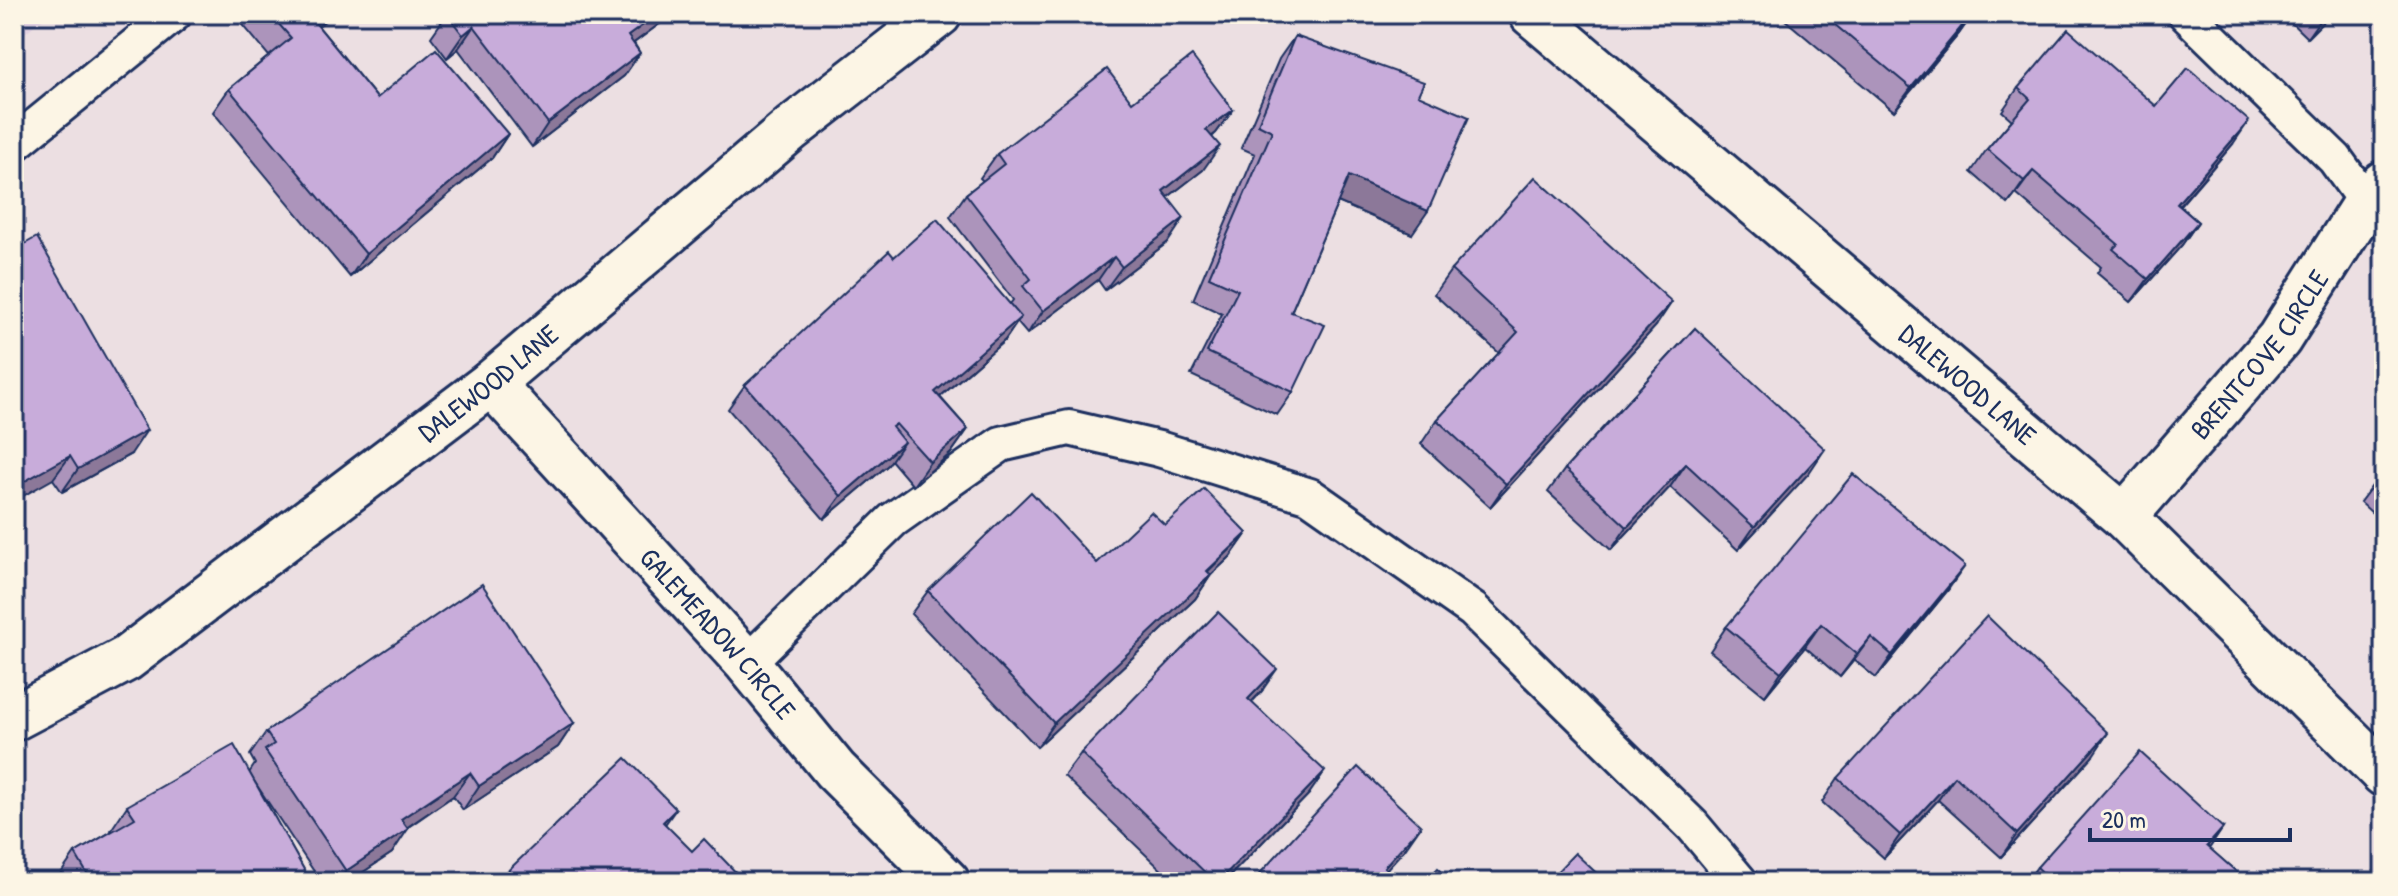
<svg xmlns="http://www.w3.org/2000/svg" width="2398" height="896" viewBox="0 0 2398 896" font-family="'Patrick Hand',sans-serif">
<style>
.built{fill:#e1d0e0}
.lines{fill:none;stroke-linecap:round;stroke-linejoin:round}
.lane-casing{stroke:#1b2f5e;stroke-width:40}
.street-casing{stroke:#1b2f5e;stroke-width:50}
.lane{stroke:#fcf5e5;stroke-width:34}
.street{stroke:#fcf5e5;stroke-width:44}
.wall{fill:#ac94bb;stroke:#1b2f5e;stroke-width:2}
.shaded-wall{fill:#8c7899;stroke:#1b2f5e;stroke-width:2}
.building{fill:#c8acda;stroke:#1b2f5e;stroke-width:2}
.labels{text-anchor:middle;stroke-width:8;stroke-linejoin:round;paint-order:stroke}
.street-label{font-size:28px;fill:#1b2f5e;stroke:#fcf5e5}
</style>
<rect width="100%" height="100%" fill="#ecdfe2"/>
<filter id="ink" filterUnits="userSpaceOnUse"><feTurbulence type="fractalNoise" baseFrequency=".0125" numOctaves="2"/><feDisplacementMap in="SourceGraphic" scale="16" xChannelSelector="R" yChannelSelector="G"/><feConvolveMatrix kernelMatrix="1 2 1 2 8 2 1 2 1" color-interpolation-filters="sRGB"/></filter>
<g filter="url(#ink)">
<path class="built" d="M 14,14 L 48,14 L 14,42 Z"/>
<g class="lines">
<defs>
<g id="lane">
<path d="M 2186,14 L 2335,159 L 2366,202"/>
<path d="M 14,144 L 174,14"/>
<path d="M 747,663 L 893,520 L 1001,444 L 1069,428 L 1159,449 L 1310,496 L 1473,610 L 1693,826 L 1740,882"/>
</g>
<g id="street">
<path id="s1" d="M 1532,14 L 2124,517 L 2384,774"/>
<path id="s2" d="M 491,383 L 747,663 L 835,770 L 947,882"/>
<path id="s3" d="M 2124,517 L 2279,339 L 2366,202 L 2384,183"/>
<path id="s4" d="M 14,718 L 126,659 L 491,383 L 792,128 L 939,14"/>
</g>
</defs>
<use href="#lane" class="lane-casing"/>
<use href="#street" class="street-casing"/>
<use href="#lane" class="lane"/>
<use href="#street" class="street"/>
</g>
<g class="wall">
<path d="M 234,14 L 333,14 L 318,26 L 377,98 L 508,134 L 492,158 L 350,277 L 213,112 L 229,89 L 269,56 Z"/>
<path d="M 447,14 L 668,14 L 662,22 L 634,43 L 640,53 L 624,76 L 532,147 L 458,49 L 447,58 L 431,37 Z"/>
<path d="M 698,14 L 716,14 L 705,23 Z"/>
<path d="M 1778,14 L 1973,14 L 1959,34 L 1894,111 Z"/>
<path d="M 2282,14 L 2331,14 L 2307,38 Z"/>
<path d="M 1295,36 L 1418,95 L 1412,234 L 1338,202 L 1291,312 L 1293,392 L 1277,415 L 1191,375 L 1222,314 L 1193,300 L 1255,154 L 1241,148 L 1279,59 Z"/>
<path d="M 2018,88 L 2156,106 L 2233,144 L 2180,206 L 2198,222 L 2182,245 L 2131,302 L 2097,273 L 2101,267 L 2016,194 L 2008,204 L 1971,172 L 1987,149 L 2012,120 L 2002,111 Z"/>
<path d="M 1132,102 L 1233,110 L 1216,133 L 1212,137 L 1203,170 L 1168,197 L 1168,242 L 1105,290 L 1098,280 L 1027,334 L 1017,322 L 1005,340 L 940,397 L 968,429 L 951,453 L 913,486 L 891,460 L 888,465 L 824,519 L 728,409 L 745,385 L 894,257 L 1010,304 L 1013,300 L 950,217 L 966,194 L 983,181 L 980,178 L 997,154 Z"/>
<path d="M 14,250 L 131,454 L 62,492 L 53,479 Z"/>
<path d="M 1451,270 L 1656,326 L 1490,507 L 1421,444 L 1437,420 L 1499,353 L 1434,294 Z"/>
<path d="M 1695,328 L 1809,473 L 1738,550 L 1670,487 L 1611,550 L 1548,492 L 1565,469 Z"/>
<path d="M 2384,470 L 2384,524 L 2360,502 Z"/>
<path d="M 1165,525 L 1247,533 L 1230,557 L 1211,575 L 1195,599 L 1037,747 L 911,614 L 928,591 L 1097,563 Z"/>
<path d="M 1948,590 L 1876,678 L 1854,660 L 1840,677 L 1805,647 L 1765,696 L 1710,651 L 1726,627 Z"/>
<path d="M 1261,692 L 1252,702 L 1309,794 L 1224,882 L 1174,882 L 1064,776 L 1081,753 Z"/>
<path d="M 574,723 L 558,747 L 463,810 L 453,796 L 407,828 L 392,853 L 348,882 L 321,882 L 252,778 L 311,882 L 62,882 L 59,876 L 75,853 L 112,831 L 111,830 L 127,806 L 249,773 L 255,764 L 250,755 L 266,732 Z"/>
<path d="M 2092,757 L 2001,857 L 1938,800 L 1884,858 L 1822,802 L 1838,778 Z"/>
<path d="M 2223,828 L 2209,848 L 2248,882 L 2026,882 L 2037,867 Z"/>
</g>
<g class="shaded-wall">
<path d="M 321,14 L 333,14 L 297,44 L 313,20 Z"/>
<path d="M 658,14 L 668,14 L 662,22 L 612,59 L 628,36 Z"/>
<path d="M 711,14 L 716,14 L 705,23 Z"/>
<path d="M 1973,14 L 1959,34 L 1894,111 L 1911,88 Z"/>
<path d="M 2324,14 L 2331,14 L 2307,38 Z"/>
<path d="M 474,26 L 458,49 L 447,58 L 463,35 Z"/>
<path d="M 640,53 L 624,76 L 532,147 L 548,123 Z"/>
<path d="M 1233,110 L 1216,133 L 1190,153 L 1206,130 Z"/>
<path d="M 2249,121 L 2233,144 L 2161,227 L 2177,204 Z"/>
<path d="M 508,134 L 492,158 L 350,277 L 366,254 Z"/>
<path d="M 1220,146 L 1203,170 L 1146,214 L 1163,191 Z"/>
<path d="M 2033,171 L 2016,194 L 2008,204 L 2024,181 Z"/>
<path d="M 1349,176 L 1428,211 L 1412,234 L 1333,200 Z"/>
<path d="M 1184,218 L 1168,242 L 1105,290 L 1122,267 Z"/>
<path d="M 2198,222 L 2182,245 L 2131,302 L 2148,279 Z"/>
<path d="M 1114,257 L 1098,280 L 1027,334 L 1043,311 Z"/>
<path d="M 1672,302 L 1656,326 L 1490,507 L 1506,484 Z"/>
<path d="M 1021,317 L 1005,340 L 919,415 L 935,392 Z"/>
<path d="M 968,429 L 951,453 L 913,486 L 930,462 Z"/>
<path d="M 147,430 L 131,454 L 62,492 L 78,469 Z"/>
<path d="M 904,442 L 888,465 L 824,519 L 841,496 Z"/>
<path d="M 1825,449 L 1809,473 L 1738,550 L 1754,527 Z"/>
<path d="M 70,456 L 53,479 L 14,501 L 14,487 Z"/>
<path d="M 1686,464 L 1670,487 L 1611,550 L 1627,527 Z"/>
<path d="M 1247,533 L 1230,557 L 1194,591 L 1211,575 L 1195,599 L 1037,747 L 1054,723 Z"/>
<path d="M 1965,566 L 1948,590 L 1876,678 L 1892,655 Z"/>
<path d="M 1821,624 L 1805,647 L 1765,696 L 1781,672 Z"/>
<path d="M 1871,637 L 1854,660 L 1840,677 L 1857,654 Z"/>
<path d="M 1277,669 L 1261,692 L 1232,722 L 1248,699 Z"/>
<path d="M 574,723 L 558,747 L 463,810 L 479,786 Z"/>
<path d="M 2108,733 L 2092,757 L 2001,857 L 2017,834 Z"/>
<path d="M 1325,771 L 1309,794 L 1224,882 L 1218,882 Z"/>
<path d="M 470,773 L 453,796 L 384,843 L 401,819 Z"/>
<path d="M 1955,776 L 1938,800 L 1884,858 L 1900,835 Z"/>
<path d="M 676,809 L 659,833 L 663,822 Z"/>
<path d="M 1421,826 L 1405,849 L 1375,882 L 1384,867 Z"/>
<path d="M 2223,828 L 2207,852 L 2207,846 Z"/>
<path d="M 408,829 L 392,853 L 348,882 L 338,882 L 346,871 Z"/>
</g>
<g class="building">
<path d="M 270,14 L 321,14 L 313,20 L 377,98 L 436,49 L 508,134 L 366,254 L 229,89 L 291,38 Z"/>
<path d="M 447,14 L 658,14 L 628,36 L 640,53 L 548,123 L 474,26 L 463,35 Z"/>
<path d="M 1822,14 L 1972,14 L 1911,88 Z"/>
<path d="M 2068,29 L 2156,106 L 2188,68 L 2249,121 L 2177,204 L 2198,222 L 2148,279 L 2113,249 L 2118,244 L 2033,171 L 2024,181 L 1987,149 L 2030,99 L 2018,88 Z"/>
<path d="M 1295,36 L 1424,82 L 1418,95 L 1469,117 L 1428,211 L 1349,176 L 1291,312 L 1325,325 L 1293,392 L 1207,352 L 1238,290 L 1209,277 L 1272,131 L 1258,124 Z"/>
<path d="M 1192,56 L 1233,110 L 1206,130 L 1220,146 L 1163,191 L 1184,218 L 1122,267 L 1114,257 L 1043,311 L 1023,286 L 1031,279 L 966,194 L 1004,164 L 997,154 L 1107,69 L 1132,102 Z"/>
<path d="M 1535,177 L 1672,302 L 1506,484 L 1437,420 L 1518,332 L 1451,270 Z"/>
<path d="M 937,219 L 1021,317 L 935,392 L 968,429 L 930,462 L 896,424 L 892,427 L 904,442 L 841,496 L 745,385 L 889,251 L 894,257 Z"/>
<path d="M 37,237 L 147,430 L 78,469 L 70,456 L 14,487 L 14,250 Z"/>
<path d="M 1695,328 L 1825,449 L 1754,527 L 1686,464 L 1627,527 L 1565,469 Z"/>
<path d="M 2384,470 L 2384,486 L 2376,479 Z"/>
<path d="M 1853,474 L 1965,566 L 1892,655 L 1871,637 L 1857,654 L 1821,624 L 1781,672 L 1726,627 Z"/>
<path d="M 1204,489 L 1247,533 L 1207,571 L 1211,575 L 1054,723 L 928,591 L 1031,492 L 1097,563 L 1151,512 L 1165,525 Z"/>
<path d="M 482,584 L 574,723 L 479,786 L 470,773 L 401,819 L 408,829 L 346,871 L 265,750 L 274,744 L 266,732 Z"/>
<path d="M 1218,612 L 1277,669 L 1248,699 L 1325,771 L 1218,882 L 1215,882 L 1081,753 Z"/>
<path d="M 1987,616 L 2108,733 L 2017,834 L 1955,776 L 1900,835 L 1838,778 Z"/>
<path d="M 234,745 L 311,882 L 92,882 L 75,853 L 135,818 L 127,806 Z"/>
<path d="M 2140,752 L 2223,828 L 2207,846 L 2248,882 L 2053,882 L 2037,867 Z"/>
<path d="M 626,758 L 676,809 L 663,822 L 692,851 L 704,839 L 745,882 L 496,882 Z"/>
<path d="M 1358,767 L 1421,826 L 1384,867 L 1400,882 L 1252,882 Z"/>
<path d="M 1575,853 L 1606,882 L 1547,882 Z"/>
<path d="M 1438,868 L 1453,882 L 1425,882 Z"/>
</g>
</g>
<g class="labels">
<g class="street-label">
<text dy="10" stroke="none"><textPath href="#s3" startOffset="212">BRENTCOVE CIRCLE</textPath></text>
<text dy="10" stroke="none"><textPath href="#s4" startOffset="582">DALEWOOD LANE</textPath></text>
<text dy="10" stroke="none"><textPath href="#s1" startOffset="572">DALEWOOD LANE</textPath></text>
<text dy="10" stroke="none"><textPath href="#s2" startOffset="338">GALEMEADOW CIRCLE</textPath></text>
</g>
</g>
<rect width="2398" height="896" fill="none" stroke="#fcf5e5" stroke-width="48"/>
<rect x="24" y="24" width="2350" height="848" fill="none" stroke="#1b2f5e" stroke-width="3" filter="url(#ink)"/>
<path d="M2090 828v12h200v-12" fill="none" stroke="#1b2f5e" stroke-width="4"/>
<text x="2102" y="828" font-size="24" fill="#1b2f5e" stroke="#fcf5e5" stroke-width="6" paint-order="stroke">20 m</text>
</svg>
